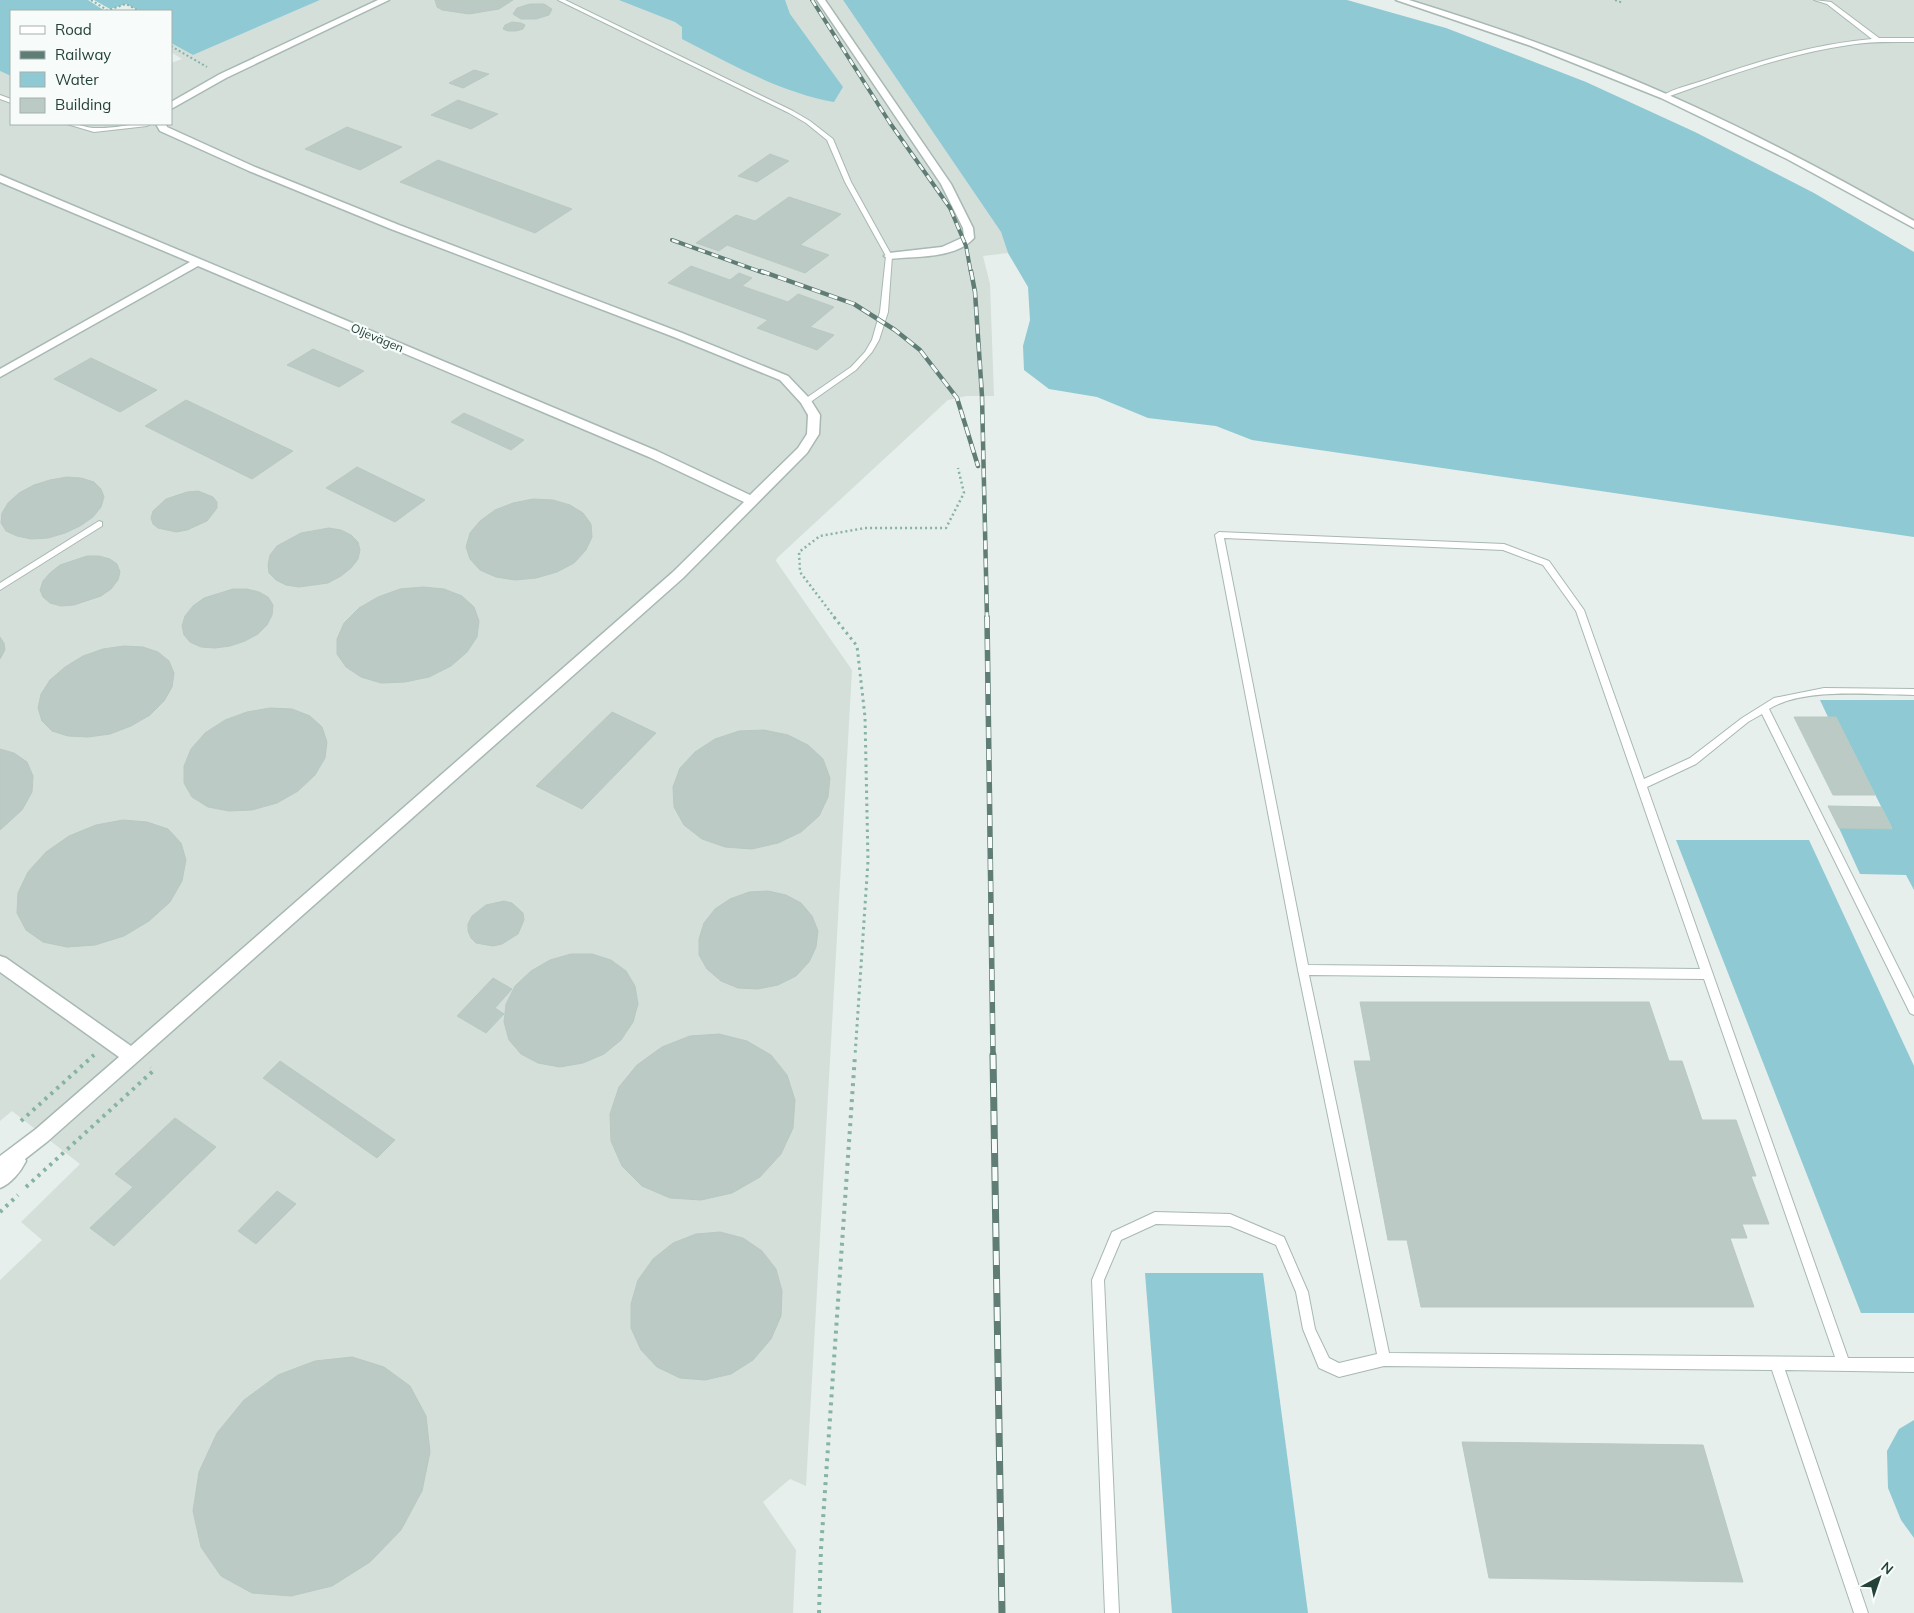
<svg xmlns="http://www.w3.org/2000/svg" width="1914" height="1613" viewBox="0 0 1914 1613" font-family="Mulish,sans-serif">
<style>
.built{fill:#d4dfda}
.water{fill:#8ec9d4}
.building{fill:#bbcac4;stroke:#b8c9c2}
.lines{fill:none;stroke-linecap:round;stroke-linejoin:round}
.lane-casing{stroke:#a8b8b2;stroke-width:2}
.street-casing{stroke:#a8b8b2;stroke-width:3}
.path-far3{stroke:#86b3a5;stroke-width:2;stroke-dasharray:2 2.5;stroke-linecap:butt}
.path-far2{stroke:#86b3a5;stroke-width:2.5;stroke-dasharray:2 3;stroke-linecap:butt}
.path-far1{stroke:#86b3a5;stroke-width:3;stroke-dasharray:2.5 4;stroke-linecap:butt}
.path{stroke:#86b3a5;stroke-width:4;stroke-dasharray:3 5;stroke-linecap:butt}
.lane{fill:#fff;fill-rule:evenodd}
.street{fill:#fff;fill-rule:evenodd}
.rail-far3-casing{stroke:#5f7d75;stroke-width:4}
.rail-far2-casing{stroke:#5f7d75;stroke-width:4.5}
.rail-far1-casing{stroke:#5f7d75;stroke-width:5.5}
.rail-casing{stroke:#5f7d75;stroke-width:7}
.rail-far3{stroke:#f7fbf9;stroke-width:2.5;stroke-dasharray:7;stroke-linecap:butt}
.rail-far2{stroke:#f7fbf9;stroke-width:3;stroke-dasharray:9;stroke-linecap:butt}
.rail-far1{stroke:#f7fbf9;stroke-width:4;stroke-dasharray:11;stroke-linecap:butt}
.rail{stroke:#f7fbf9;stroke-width:5;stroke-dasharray:14;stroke-linecap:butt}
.labels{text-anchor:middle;stroke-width:4.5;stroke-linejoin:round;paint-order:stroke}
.far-street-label{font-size:12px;fill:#24423a;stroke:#f7fbf9}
</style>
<rect width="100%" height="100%" fill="#e6efeb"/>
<g class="built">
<path d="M 320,0 L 843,0 L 1001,232 L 1008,253 L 983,256 L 990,284 L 994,396 L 966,396 L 948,400 L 777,558 L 776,561 L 852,670 L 806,1486 L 790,1479 L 763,1502 L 796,1550 L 793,1613 L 0,1613 L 0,1280 L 42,1240 L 21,1222 L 80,1164 L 12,1111 L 0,1121 L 0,71 L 11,76 L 11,124 L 171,124 L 171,63 L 182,59 L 171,52 L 171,43 L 193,55 Z"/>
<path d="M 1400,0 L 1914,0 L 1914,225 L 1768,145 L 1624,78 Z"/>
</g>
<g class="water">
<path d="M 0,0 L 88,0 L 105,11 L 11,11 L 11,76 L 0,71 Z"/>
<path d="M 94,0 L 320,0 L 193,55 L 171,43 L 171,11 L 140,11 L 126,4 L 110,9 Z"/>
<path d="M 619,0 L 785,0 L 790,14 L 843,87 L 834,102 C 779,92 731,64 682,39 L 682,27 L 675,22 Z"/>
<path d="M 843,0 L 1347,0 L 1446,28 L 1586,82 L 1695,132 L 1814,193 L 1914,252 L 1914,537 L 1252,440 L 1216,426 L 1148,418 L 1097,397 L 1049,389 L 1024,370 L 1023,346 L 1030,320 L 1028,287 L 1008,253 L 1001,232 Z"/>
<path d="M 1820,700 L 1914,700 L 1914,890 L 1906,875 L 1860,874 L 1839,828 L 1892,828 L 1836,717 L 1828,717 Z"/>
<path d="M 1676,840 L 1809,840 L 1914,1066 L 1914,1313 L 1861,1313 Z"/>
<path d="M 1145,1273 L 1263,1273 L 1308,1613 L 1172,1613 Z"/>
<path d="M 1914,1420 L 1914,1538 L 1901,1520 L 1888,1488 L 1887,1451 L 1899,1429 Z"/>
</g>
<g class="building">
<path d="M 435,0 L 513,0 L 499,9 L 469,14 L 442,10 L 437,7 Z"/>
<path d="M 530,4 L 544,4 L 552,9 L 549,15 L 536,19 L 521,19 L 513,14 L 517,8 Z"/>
<path d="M 512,22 L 521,23 L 525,25 L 523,29 L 516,31 L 508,31 L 503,29 L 505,25 Z"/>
<path d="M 474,70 L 489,74 L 463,88 L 449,83 Z"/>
<path d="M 458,100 L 498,114 L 471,129 L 431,115 Z"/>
<path d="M 347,127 L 402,147 L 360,170 L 305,149 Z"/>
<path d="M 770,154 L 789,161 L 757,182 L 738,176 Z"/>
<path d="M 438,160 L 572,209 L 535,233 L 400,182 Z"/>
<path d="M 789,197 L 841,214 L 800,245 L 829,255 L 805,273 L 727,245 L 719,251 L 696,243 L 736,215 L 755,221 Z"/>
<path d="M 691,266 L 730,280 L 739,273 L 752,278 L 742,286 L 788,302 L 798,294 L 834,307 L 810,327 L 834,335 L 817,350 L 757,328 L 768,320 L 668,283 Z"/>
<path d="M 313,349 L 364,371 L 339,387 L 287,365 Z"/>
<path d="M 91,358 L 157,390 L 120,412 L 54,379 Z"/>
<path d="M 186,400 L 293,451 L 252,479 L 145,426 Z"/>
<path d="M 464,413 L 524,440 L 511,450 L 451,422 Z"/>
<path d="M 357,467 L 425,500 L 395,522 L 326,488 Z"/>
<path d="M 67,477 L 81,478 L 94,482 L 101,489 L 104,497 L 101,507 L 93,517 L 80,526 L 65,533 L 48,538 L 31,539 L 17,536 L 6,531 L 1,523 L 2,513 L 8,503 L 19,493 L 34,485 L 50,480 Z"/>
<path d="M 198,491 L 213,497 L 217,502 L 217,508 L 207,521 L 187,530 L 176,532 L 158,528 L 153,524 L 151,518 L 153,511 L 166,499 L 187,492 Z"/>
<path d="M 533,499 L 553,500 L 570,505 L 583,513 L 591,524 L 592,537 L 586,550 L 574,563 L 557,572 L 536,578 L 515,580 L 496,577 L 480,570 L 470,559 L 466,547 L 470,533 L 480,521 L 495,510 L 513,503 Z"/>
<path d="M 329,528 L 341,530 L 351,535 L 358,542 L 360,550 L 358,559 L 351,568 L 341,576 L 328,583 L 299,587 L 286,585 L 276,580 L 269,573 L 268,565 L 270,555 L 277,546 L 301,533 Z"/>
<path d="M 87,556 L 99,556 L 110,559 L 117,564 L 120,572 L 118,580 L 111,589 L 101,596 L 74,605 L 61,606 L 50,603 L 43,597 L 40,590 L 43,581 L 50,573 L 60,565 Z"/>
<path d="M 423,587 L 444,589 L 462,596 L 474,607 L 479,621 L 477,637 L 467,652 L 451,666 L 429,677 L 405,682 L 381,683 L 361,677 L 346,667 L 337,654 L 337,639 L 344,623 L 359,608 L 378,597 L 400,589 Z"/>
<path d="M 233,589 L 247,589 L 259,592 L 268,597 L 273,605 L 272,615 L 267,625 L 258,634 L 245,641 L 230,646 L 215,648 L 201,647 L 190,642 L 184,635 L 182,626 L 185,616 L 193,606 L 204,598 Z"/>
<path d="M 0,637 L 4,643 L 5,650 L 0,659 Z"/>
<path d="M 124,646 L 143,647 L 158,652 L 169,661 L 174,673 L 172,687 L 164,701 L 150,715 L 131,726 L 110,734 L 88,737 L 68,736 L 52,731 L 42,721 L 38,708 L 41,694 L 50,680 L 65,667 L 83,656 L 103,649 Z"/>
<path d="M 270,708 L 292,709 L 310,716 L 322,727 L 327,742 L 325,758 L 315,775 L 298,791 L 277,803 L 252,810 L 229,811 L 208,807 L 192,797 L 184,783 L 184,766 L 191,749 L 205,733 L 225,720 L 247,712 Z"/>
<path d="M 612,712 L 656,733 L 582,809 L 536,786 Z"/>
<path d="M 1794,717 L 1836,717 L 1875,795 L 1833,795 Z"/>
<path d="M 764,730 L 788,735 L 808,745 L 823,759 L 830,778 L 828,797 L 819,816 L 801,832 L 778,843 L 752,849 L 725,847 L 702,839 L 684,825 L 674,807 L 673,787 L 680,768 L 695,752 L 715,739 L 739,731 Z"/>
<path d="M 0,749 L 14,753 L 27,762 L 33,776 L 32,792 L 22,810 L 0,830 Z"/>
<path d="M 1828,806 L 1881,807 L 1892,829 L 1839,828 Z"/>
<path d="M 123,820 L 147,822 L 168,829 L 181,843 L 186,860 L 182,881 L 170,902 L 149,921 L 124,936 L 95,945 L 67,947 L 43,942 L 26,930 L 17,913 L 18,893 L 28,872 L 46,852 L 69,836 L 96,825 Z"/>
<path d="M 768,891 L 786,895 L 801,903 L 812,916 L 818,931 L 816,947 L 809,962 L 796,976 L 778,985 L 758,989 L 738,988 L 721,981 L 707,969 L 699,955 L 699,939 L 704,923 L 715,909 L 730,899 L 749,892 Z"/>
<path d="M 504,901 L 512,903 L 523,913 L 524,920 L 518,934 L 502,944 L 493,946 L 476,943 L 471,938 L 468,931 L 468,924 L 472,916 L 486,905 Z"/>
<path d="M 571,954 L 592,954 L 611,960 L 626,971 L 635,986 L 638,1004 L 633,1022 L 621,1040 L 604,1054 L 583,1063 L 560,1067 L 538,1063 L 521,1054 L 509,1040 L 504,1022 L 506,1004 L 515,986 L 531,971 L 550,960 Z"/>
<path d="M 493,978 L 512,989 L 495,1008 L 504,1014 L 486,1033 L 457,1016 Z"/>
<path d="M 1360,1002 L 1649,1002 L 1669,1061 L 1682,1061 L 1702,1120 L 1736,1120 L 1756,1176 L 1751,1176 L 1769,1224 L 1742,1224 L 1747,1238 L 1730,1238 L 1754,1307 L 1421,1307 L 1407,1240 L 1388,1240 L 1354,1061 L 1371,1061 Z"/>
<path d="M 719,1034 L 747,1041 L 771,1055 L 787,1075 L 795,1100 L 793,1128 L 781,1154 L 760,1177 L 732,1193 L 701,1200 L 670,1198 L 642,1186 L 622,1166 L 611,1141 L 610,1114 L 619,1087 L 637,1065 L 662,1047 L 690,1036 Z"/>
<path d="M 280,1061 L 395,1140 L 377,1158 L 263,1078 Z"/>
<path d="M 175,1118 L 216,1147 L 114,1246 L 90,1228 L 133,1187 L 115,1174 Z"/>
<path d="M 277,1191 L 296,1204 L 256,1244 L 238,1231 Z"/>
<path d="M 720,1232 L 743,1238 L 762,1251 L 776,1269 L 782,1291 L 781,1316 L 771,1339 L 753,1360 L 731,1374 L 705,1380 L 680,1378 L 657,1367 L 641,1350 L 631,1328 L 631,1304 L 638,1280 L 653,1259 L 673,1243 L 696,1234 Z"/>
<path d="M 352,1357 L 384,1367 L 410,1386 L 426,1416 L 430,1452 L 422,1491 L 401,1530 L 370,1562 L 332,1586 L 291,1596 L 252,1593 L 221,1576 L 201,1547 L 193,1511 L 199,1472 L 217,1433 L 244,1400 L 278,1375 L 315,1361 Z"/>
<path d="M 1462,1442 L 1703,1445 L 1743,1582 L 1489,1578 Z"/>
</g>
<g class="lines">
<defs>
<g id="lane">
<path d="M 558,0 L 565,0 L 793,111 L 810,121 L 833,139 L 851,182 L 892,256 L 888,312 L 879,340 L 872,352 L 856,370 L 809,403 L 803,403 L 802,401 L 851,367 L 865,352 L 872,340 L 880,312 L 886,256 L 845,182 L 827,140 L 806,123 L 789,113 Z"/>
<path d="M 1814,0 L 1831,2 L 1879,38 L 1914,38 L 1914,42 C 1892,42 1870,41 1849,45 C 1786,54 1727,76 1667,97 L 1662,96 C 1674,88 1691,85 1705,80 C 1759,61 1814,44 1872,39 L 1827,4 Z"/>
<path d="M 0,95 L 11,99 L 11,103 L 0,99 Z"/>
<path d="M 67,124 C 77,123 85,128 94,128 C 113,129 132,123 150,124 L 147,126 L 94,132 Z"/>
<path d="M 99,521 L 102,522 L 102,526 L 0,590 L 0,583 Z"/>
<path d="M 1219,532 L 1504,544 L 1549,561 L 1584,610 L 1644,779 L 1690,758 L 1742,718 L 1774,698 L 1824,688 L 1914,689 L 1914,695 C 1873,695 1804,687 1769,709 L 1914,999 L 1914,1015 L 1910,1013 L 1762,714 L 1748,722 L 1696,764 L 1647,787 L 1848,1358 L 1914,1358 L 1914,1372 L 1785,1370 L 1868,1613 L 1854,1613 L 1772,1370 L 1384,1366 L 1339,1377 L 1319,1368 L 1303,1329 L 1296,1292 L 1276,1245 L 1230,1226 L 1156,1224 L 1121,1240 L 1104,1280 L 1119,1613 L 1105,1613 L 1092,1280 L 1112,1232 L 1155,1212 L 1230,1214 L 1284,1237 L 1308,1292 L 1315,1329 L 1329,1358 L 1339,1363 L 1377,1354 L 1298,970 L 1215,535 ZM 1224,538 L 1503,550 L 1543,565 L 1576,611 L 1700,969 L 1308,965 ZM 1309,975 L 1704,979 L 1835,1357 L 1389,1353 Z"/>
</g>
<g id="street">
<path d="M 378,0 L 389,0 L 226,78 L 171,109 L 171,102 L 220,74 Z"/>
<path d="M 817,0 L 825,0 L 951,184 L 973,228 L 974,238 C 956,259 915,256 889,259 L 884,256 L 889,253 L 942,247 L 964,237 L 963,228 L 941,184 Z"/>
<path d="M 1396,0 L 1409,0 C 1474,20 1538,42 1602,67 C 1710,110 1813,163 1914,221 L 1914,228 L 1787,159 L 1661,98 L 1531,46 Z"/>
<path d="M 156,124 L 166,124 L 167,127 L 255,167 L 399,225 L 682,333 L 788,376 L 810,399 L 820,415 L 819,434 L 807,453 L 683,578 L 48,1141 L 25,1159 L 26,1161 C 21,1171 11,1184 0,1188 L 0,1156 L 36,1129 L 119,1057 L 0,972 L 0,956 L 6,958 L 131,1046 L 673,572 L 744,502 L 649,457 L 198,266 L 0,377 L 0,369 L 190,262 L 0,182 L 0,175 L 657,451 L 750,495 L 798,448 L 807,434 L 808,415 L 801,403 L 780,380 L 674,337 L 391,229 L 249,171 L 160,131 Z"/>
</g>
</defs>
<use href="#lane" class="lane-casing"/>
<use href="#street" class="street-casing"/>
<g class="path-far3">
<path d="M 91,0 L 107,10"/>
<path d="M 1615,0 L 1623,3"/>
<path d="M 106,11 L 126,4 L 139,11"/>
<path d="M 171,46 L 207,67"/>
</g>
<path class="path-far2" d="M 835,618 L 800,572 L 799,552 L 820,536 L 865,528 L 946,528 L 964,493 L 958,468"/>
<g class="path-far1">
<path d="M 834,617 L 857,646 L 865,717 L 868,861 L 855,1056"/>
<path d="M 92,1056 L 94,1055"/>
</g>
<g class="path">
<path d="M 21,1121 L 94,1055"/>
<path d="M 26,1187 L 153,1071 L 150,1068"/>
<path d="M 0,1212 L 18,1195"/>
<path d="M 819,1613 L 821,1549 L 855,1055"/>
</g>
<use href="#lane" class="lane"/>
<use href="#street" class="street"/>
<defs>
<g id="rail-far3">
<path d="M 812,0 L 890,123 L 950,208 L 966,246 L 971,273"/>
<path d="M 672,240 L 764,273"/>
</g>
<g id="rail-far2">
<path d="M 761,271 L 854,304 L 895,330 L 920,350 L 957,398 L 978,466"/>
<path d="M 971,271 L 975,292 L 982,396 L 987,618"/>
</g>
<path id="rail-far1" d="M 987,617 L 993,1056"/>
<path id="rail" d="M 993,1055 L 1002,1613"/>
</defs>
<use href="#rail-far3" class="rail-far3-casing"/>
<use href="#rail-far2" class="rail-far2-casing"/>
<use href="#rail-far1" class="rail-far1-casing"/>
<use href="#rail" class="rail-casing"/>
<use href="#rail-far3" class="rail-far3"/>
<use href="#rail-far2" class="rail-far2"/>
<use href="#rail-far1" class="rail-far1"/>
<use href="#rail" class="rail"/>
</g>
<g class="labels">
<g class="far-street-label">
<text transform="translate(377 338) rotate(23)" y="4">Oljevägen</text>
</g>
</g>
<rect x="10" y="10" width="162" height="115" fill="#f7fbf9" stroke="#a3b1ad"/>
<rect x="20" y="26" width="25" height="8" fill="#ffffff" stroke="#a3b1ad"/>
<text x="55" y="35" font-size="15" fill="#24423a">Road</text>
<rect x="20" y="51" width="25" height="8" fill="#5f7d75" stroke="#a3b1ad"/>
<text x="55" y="60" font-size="15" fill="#24423a">Railway</text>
<rect x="20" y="72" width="25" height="15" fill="#8ec9d4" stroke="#a3b1ad"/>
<text x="55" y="85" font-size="15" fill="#24423a">Water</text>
<rect x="20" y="98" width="25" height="15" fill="#bbcac4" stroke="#a3b1ad"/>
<text x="55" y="110" font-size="15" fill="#24423a">Building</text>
<g transform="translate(1879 1578) rotate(40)" stroke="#f7fbf9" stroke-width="4" paint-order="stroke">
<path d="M0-4L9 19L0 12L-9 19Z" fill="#24423a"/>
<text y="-8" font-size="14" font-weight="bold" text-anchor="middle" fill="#24423a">N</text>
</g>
</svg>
